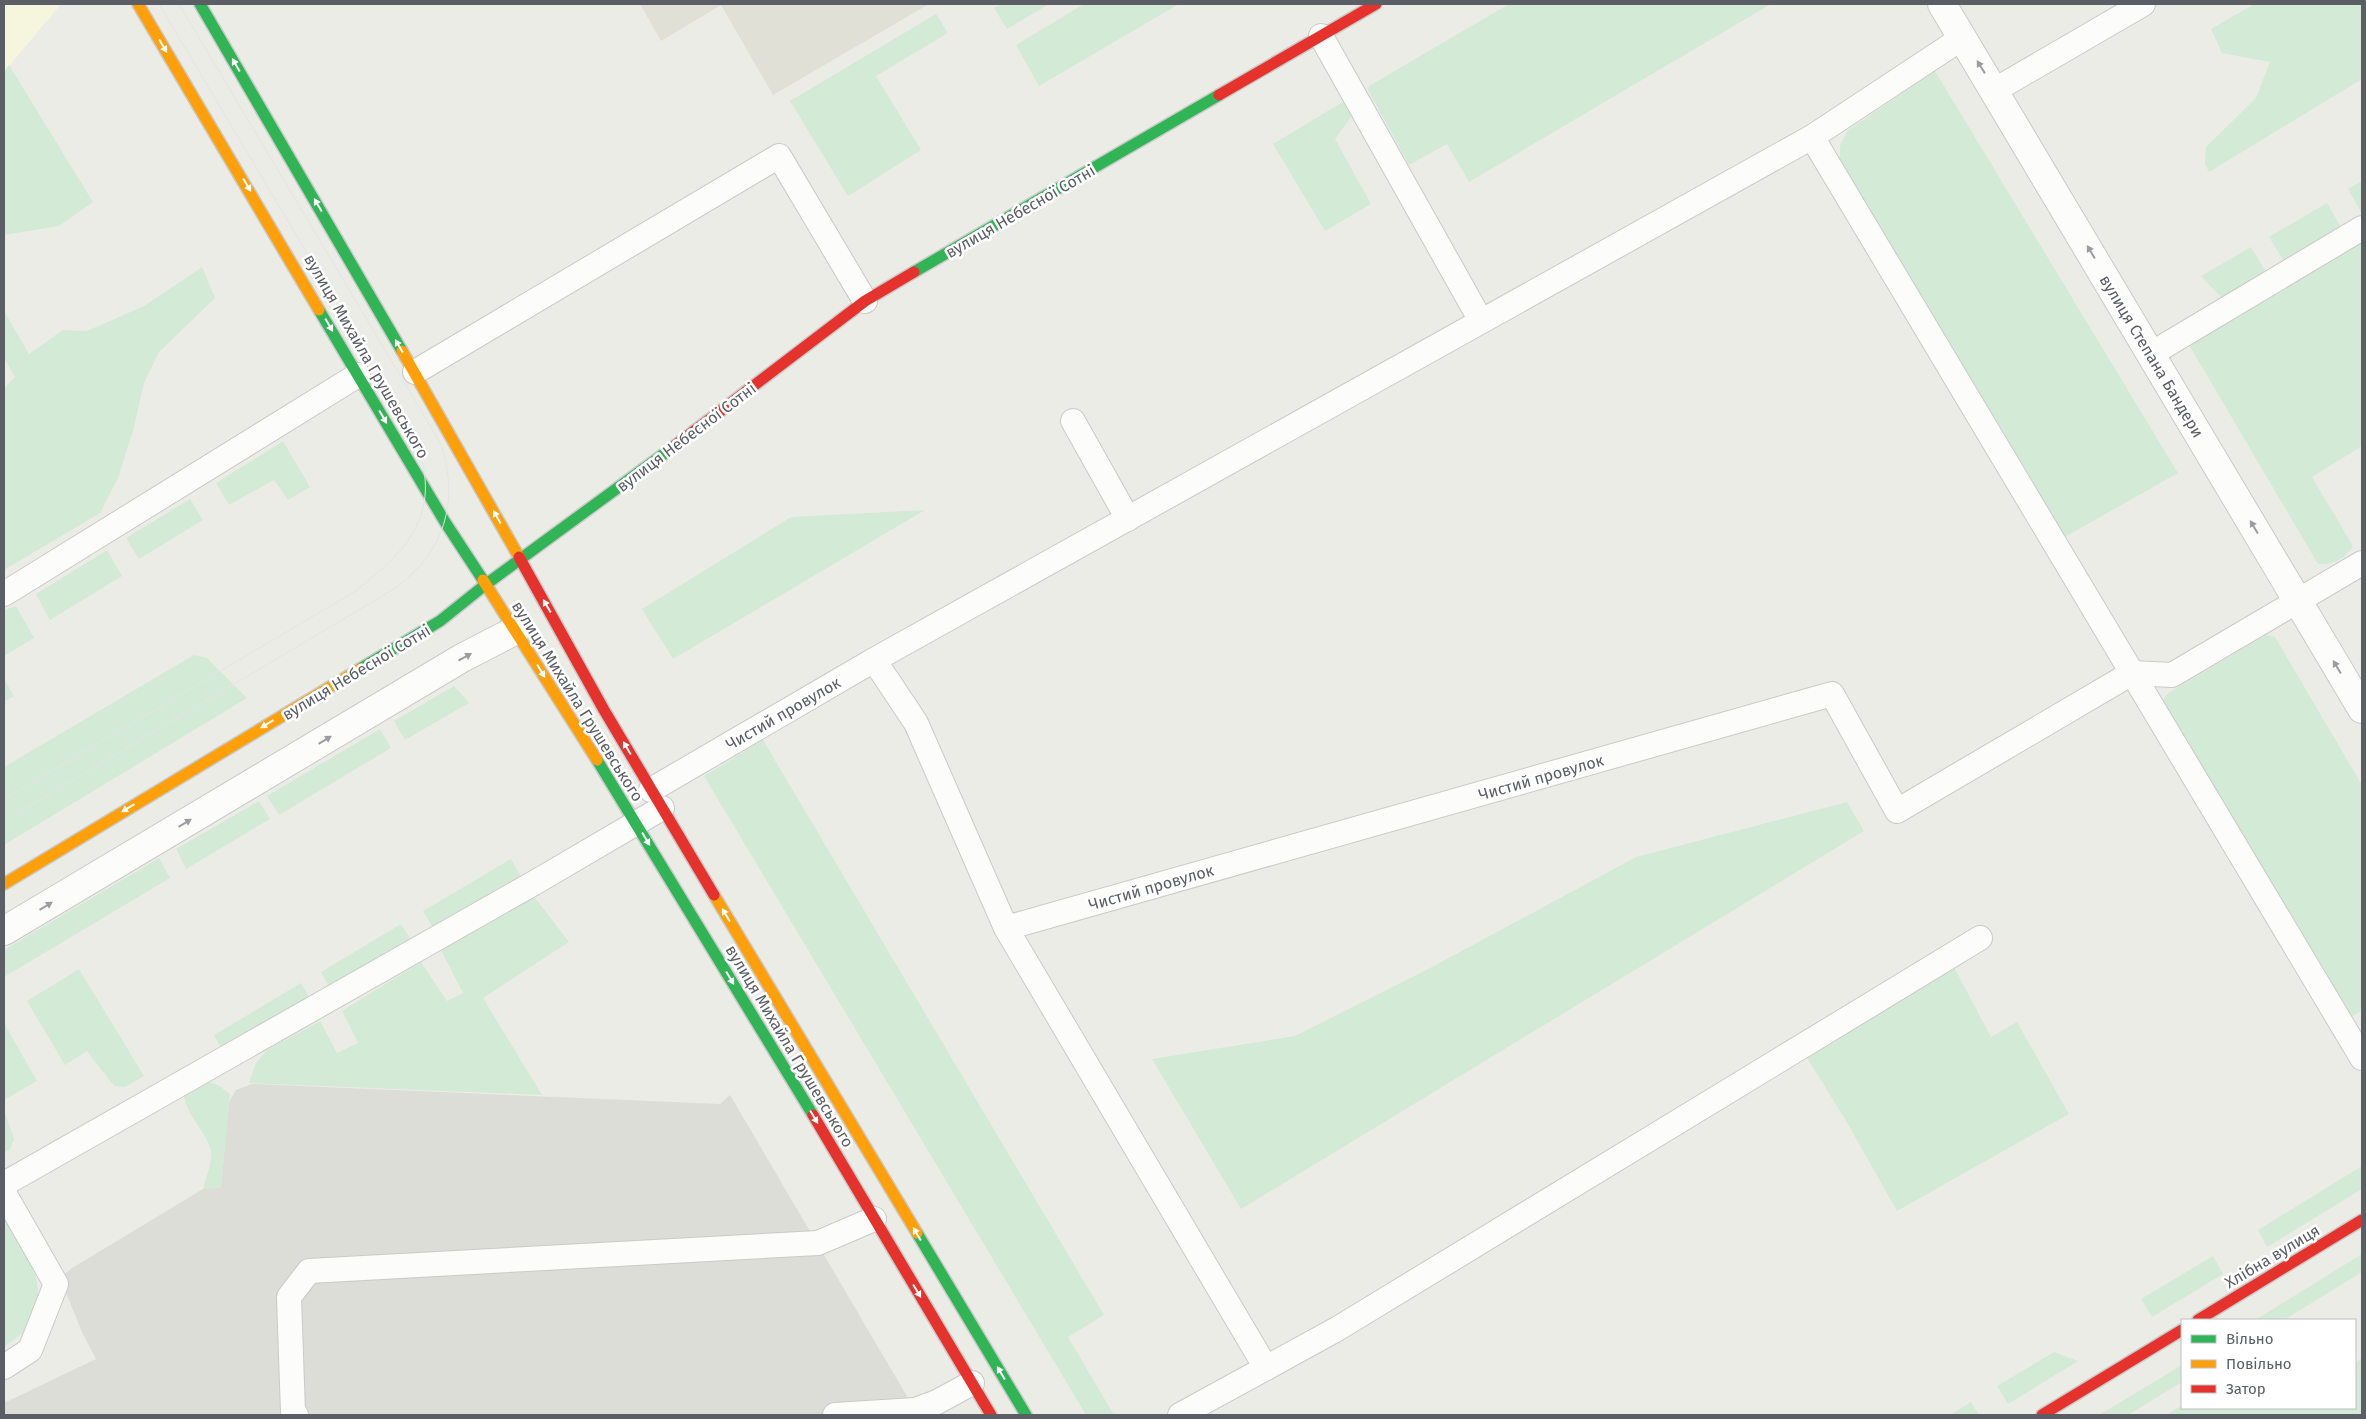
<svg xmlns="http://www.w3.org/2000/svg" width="2366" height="1419" viewBox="0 0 2366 1419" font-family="'Fira Sans',sans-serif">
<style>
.commercial{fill:#f6f6df}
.industrial{fill:#ddddd8}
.education{fill:#e0e0d6}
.green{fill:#d3ead6}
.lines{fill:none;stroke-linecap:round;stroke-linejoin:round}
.lane-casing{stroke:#c9cac9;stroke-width:26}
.street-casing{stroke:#c9cac9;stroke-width:30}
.fast-casing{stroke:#c8c9c9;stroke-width:14}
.slow-casing{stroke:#c8c9c9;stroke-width:14}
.jam-casing{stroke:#c8c9c9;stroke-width:14}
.lane{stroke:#fcfcfb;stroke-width:24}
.street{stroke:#fcfcfb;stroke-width:28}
.fast{stroke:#30b455;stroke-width:11}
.slow{stroke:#ff9f0a;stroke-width:11}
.jam{stroke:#e5322d;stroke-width:11}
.tram{stroke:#e4e4e4;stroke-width:1}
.oneway{fill:#fff}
.oneway2{fill:#9c9da1}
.labels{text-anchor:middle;stroke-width:5;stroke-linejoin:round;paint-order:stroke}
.street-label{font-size:16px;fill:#5c5e65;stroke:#fff}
</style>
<rect width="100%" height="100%" fill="#ecece7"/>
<path class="commercial" d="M 4,4 L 61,4 L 4,72 Z"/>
<path class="industrial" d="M 252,1084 L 720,1104 L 730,1095 L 918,1415 L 4,1415 L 4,1403 L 96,1359 L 82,1332 L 60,1278 L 72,1268 L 203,1189 L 221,1187 L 229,1102 L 236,1090 Z"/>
<path class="education" d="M 640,4 L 929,4 L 773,95 L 721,5 L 661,41 Z"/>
<g class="green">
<path d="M 1001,4 L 1049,4 L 1007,29 L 994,8 Z"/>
<path d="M 1084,4 L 1179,4 L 1039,86 L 1016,45 Z"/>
<path d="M 1509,4 L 1771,4 L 1469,182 L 1447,144 L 1409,165 L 1368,90 L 1369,86 Z"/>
<path d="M 2254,4 L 2362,4 L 2362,79 L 2209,172 L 2205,164 L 2206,147 L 2256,98 L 2270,62 L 2222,53 L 2211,29 Z"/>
<path d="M 936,14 L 948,33 L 876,76 L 921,150 L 848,196 L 790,101 Z"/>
<path d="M 9,65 L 93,202 L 59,226 L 4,235 L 4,72 Z"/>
<path d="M 1935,71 L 2178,473 L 2063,538 L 1840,163 L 1840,146 L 1847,131 Z"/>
<path d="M 1346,100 L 1353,114 L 1335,139 L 1371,204 L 1325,231 L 1273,144 Z"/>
<path d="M 2362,181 L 2362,214 L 2348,189 Z"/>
<path d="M 2327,203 L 2341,227 L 2284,261 L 2269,237 Z"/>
<path d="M 2362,241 L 2362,446 L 2312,477 L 2353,546 C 2345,559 2334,565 2318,564 L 2189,345 Z"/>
<path d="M 2251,247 L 2266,272 L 2222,298 L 2201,276 Z"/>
<path d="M 202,267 L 215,298 L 159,352 L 144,383 L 133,431 L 118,478 L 100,513 L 4,570 L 4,388 L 15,377 L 4,358 L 4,311 L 29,354 L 63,330 L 87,331 L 144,306 Z"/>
<path d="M 283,441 L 310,487 L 288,500 L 274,480 L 229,505 L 216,483 Z"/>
<path d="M 190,499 L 203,520 L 139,559 L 126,538 Z"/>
<path d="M 925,510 L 673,659 L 642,609 L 791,517 Z"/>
<path d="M 107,550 L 122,576 L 50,620 L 36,594 Z"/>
<path d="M 16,606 L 34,638 L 4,656 L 4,610 Z"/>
<path d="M 2266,635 L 2275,637 L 2362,785 L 2362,1010 L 2349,1019 L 2163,703 L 2165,696 L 2170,692 Z"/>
<path d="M 194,655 L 207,658 L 247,698 L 4,845 L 4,767 Z"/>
<path d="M 4,679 L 14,696 L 4,702 Z"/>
<path d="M 454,686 L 469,703 L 405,740 L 394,721 Z"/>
<path d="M 380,729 L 391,748 L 279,815 L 267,796 Z"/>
<path d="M 763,740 L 1104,1315 L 1068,1337 L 1114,1415 L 1086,1415 L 704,776 Z"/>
<path d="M 259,801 L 270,819 L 186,869 L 176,849 Z"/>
<path d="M 1847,802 L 1864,831 L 1241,1209 L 1152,1059 L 1295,1036 L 1434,966 L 1636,857 Z"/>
<path d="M 159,858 L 170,878 L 4,977 L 4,950 Z"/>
<path d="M 511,859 L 521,877 L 433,928 L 423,911 Z"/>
<path d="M 533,895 L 569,942 L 483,998 L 542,1095 L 249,1083 L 256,1063 L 267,1050 L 320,1021 L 337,1053 L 358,1043 L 342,1011 L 421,962 L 447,1001 L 463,993 L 439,946 Z"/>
<path d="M 401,924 L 411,940 L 330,989 L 321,972 Z"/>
<path d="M 1953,965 L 1991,1037 L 2017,1022 L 2069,1114 L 1897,1211 L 1845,1119 L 1807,1058 Z"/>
<path d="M 79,969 L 144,1076 L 125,1087 L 114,1086 L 87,1051 L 65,1065 L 27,1001 Z"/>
<path d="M 301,983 L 310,999 L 222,1050 L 214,1035 Z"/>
<path d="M 4,1023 L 37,1081 L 4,1100 Z"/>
<path d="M 206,1081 L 218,1085 L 230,1094 L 221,1187 L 203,1189 C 206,1177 214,1159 210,1147 C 203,1128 186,1115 184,1094 Z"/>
<path d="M 4,1109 L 14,1139 L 10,1149 L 4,1153 Z"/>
<path d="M 2362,1166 L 2362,1189 L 2267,1247 L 2258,1230 Z"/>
<path d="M 4,1220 L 8,1222 L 36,1276 L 39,1300 L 27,1330 L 4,1347 Z"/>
<path d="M 2362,1254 L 2362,1272 L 2284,1320 L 2255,1320 Z"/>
<path d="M 2213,1256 L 2223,1274 L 2152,1317 L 2141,1299 Z"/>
<path d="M 2054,1352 L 2078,1361 L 2008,1404 L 1997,1386 Z"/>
<path d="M 2362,1358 L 2362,1415 L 2166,1415 L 2182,1405 L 2182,1408 L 2355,1408 L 2355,1363 Z"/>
<path d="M 2182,1365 L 2182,1382 L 2128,1415 L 2099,1415 Z"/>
<path d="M 1971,1402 L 1979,1415 L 1950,1415 Z"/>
</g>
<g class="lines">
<defs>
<g id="lane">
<path d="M 1321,36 L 1481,321"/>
<path d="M 1995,90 L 2143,4"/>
<path d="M 1812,137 L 2362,1058"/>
<path d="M 2151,354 L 2362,228"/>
<path d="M 415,372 L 779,156 L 865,301"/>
<path d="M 1073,421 L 1128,519"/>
<path d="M 4,594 L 358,375"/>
<path d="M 874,660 L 1812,137 L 1962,38"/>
<path d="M 651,790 L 874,660 L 916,723 L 1006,928 L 1832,694 L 1897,811 L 2132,673 L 2172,675 L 2362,563"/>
<path d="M 1006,928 L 1266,1368 L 1180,1415"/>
<path d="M 4,1184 L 534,883 L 662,808"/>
<path d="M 4,1193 L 56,1284 L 30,1350 L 4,1367"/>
<path d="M 1266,1368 L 1337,1329 L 1980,938"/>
<path d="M 296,1415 L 293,1412 L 289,1297 L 309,1271 L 818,1243 L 874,1219"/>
<path d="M 835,1415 L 915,1410 L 937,1402 L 972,1383"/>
</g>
<g id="street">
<path d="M 1942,4 L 2362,709"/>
<path d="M 4,931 L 462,658 L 516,630"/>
</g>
<g id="fast">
<path d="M 200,4 L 402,351"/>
<path d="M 914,272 L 1219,95"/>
<path d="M 319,310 L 445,522 L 483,580"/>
<path d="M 360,669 L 440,621 L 485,585 L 668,451"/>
<path d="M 597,760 L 813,1115"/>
<path d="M 917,1233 L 1026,1415"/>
</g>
<g id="slow">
<path d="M 138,4 L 319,310"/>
<path d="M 402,351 L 519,557"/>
<path d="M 483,580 L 597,760"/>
<path d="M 4,884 L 360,669"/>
<path d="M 714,895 L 917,1233"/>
</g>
<g id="jam">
<path d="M 1219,95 L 1376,4"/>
<path d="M 668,451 L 865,301 L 914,272"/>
<path d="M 519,557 L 604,710 L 714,895"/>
<path d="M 813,1115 L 991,1415"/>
<path d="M 2198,1320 L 2362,1220"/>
<path d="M 2042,1415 L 2182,1330"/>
</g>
</defs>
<use href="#lane" class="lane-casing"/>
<use href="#street" class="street-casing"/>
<use href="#fast" class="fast-casing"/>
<use href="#slow" class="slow-casing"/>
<use href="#jam" class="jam-casing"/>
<use href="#lane" class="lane"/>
<use href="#street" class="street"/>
<use href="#fast" class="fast"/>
<use href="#slow" class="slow"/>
<use href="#jam" class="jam"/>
<g class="tram">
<path d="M 4,799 L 354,592 C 416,545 445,506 411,428 L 159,4"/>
<path d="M 4,821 L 394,589 C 444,553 460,502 441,444 L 179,4"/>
</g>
</g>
<defs><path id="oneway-solid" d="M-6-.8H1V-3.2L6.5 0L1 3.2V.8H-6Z" transform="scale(1.25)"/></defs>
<g class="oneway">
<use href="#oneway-solid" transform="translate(163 46) rotate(59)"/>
<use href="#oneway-solid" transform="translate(236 65) rotate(-120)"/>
<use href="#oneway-solid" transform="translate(247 185) rotate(59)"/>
<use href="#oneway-solid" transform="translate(318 205) rotate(-120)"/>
<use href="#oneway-solid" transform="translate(329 325) rotate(60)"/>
<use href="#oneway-solid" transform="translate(399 346) rotate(-120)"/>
<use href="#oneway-solid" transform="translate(383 417) rotate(60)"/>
<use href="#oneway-solid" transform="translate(497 517) rotate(-119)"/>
<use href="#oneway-solid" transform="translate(547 606) rotate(-120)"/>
<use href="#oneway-solid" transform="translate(541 671) rotate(59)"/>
<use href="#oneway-solid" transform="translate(267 724) rotate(149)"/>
<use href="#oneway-solid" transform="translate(627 748) rotate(-120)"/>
<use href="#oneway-solid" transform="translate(128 808) rotate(149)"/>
<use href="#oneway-solid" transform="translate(646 839) rotate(59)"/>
<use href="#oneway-solid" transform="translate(726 915) rotate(-121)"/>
<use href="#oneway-solid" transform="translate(730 978) rotate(59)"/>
<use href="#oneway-solid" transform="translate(814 1117) rotate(59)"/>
<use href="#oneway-solid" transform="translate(917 1234) rotate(-121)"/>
<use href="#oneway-solid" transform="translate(917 1291) rotate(59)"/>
<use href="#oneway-solid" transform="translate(1001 1373) rotate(-121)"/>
</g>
<g class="oneway2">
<use href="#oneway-solid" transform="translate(1981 67) rotate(-122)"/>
<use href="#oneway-solid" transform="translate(2091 252) rotate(-121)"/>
<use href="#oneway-solid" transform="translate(2254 527) rotate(-121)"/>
<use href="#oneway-solid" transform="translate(465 657) rotate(-29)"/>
<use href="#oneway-solid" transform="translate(2337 667) rotate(-121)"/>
<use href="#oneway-solid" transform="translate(325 740) rotate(-31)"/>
<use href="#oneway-solid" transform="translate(185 823) rotate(-31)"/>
<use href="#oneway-solid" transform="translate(46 906) rotate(-31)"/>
</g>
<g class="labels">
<g class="street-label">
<text transform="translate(1020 211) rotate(-30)" y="6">вулиця Небесної Сотні</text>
<text transform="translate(367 356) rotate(60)" y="6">вулиця Михайла Грушевського</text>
<text transform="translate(2152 356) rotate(59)" y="6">вулиця Степана Бандери</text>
<text transform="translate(686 437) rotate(-37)" y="6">вулиця Небесної Сотні</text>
<text transform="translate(356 672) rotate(-31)" y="6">вулиця Небесної Сотні</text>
<text transform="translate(578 701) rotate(58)" y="6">вулиця Михайла Грушевського</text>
<text transform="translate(783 713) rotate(-30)" y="6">Чистий провулок</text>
<text transform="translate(1541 777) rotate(-16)" y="6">Чистий провулок</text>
<text transform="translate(1151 887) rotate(-16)" y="6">Чистий провулок</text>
<text transform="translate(790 1046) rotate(59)" y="6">вулиця Михайла Грушевського</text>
<text transform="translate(2272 1256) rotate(-31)" y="6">Хлібна вулиця</text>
</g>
</g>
<rect width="2366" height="1419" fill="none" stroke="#5c5e65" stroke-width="10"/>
<rect x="2181" y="1319" width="175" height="90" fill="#ffffff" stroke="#bebfc1"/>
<rect x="2191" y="1335" width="25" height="8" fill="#30b455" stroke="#bebfc1"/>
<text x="2226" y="1344" font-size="15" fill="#5c5e65">Вільно</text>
<rect x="2191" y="1360" width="25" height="8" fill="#ff9f0a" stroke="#bebfc1"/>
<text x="2226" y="1369" font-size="15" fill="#5c5e65">Повільно</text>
<rect x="2191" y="1385" width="25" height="8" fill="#e5322d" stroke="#bebfc1"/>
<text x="2226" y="1394" font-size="15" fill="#5c5e65">Затор</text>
</svg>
